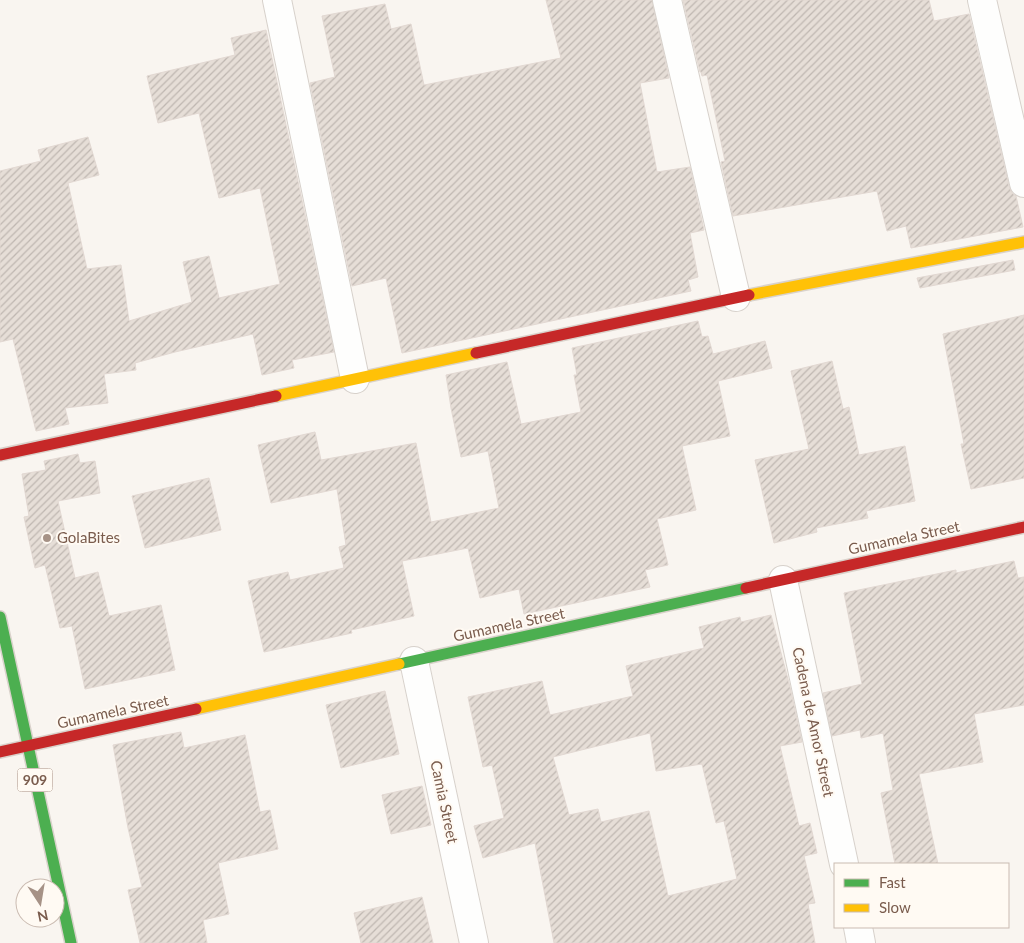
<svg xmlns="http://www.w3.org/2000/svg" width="1024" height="943" viewBox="0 0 1024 943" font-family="Lato,sans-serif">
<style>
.building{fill:url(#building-hatch);stroke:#e2d8d2;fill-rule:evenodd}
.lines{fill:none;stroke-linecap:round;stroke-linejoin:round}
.street-casing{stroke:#d7d1cb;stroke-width:30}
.fast-casing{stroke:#d9d2cb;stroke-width:14}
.slow-casing{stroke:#d9d2cb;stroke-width:14}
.jam-casing{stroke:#d9d2cb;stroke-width:14}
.street{stroke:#fefefd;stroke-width:28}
.fast{stroke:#4caf50;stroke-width:11}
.slow{stroke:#ffc107;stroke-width:11}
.jam{stroke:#c62828;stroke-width:11}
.poi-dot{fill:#a69286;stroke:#fffaf3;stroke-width:2}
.labels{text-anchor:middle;stroke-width:4;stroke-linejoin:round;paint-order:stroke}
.shield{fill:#fffaf3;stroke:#a28b7f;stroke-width:1}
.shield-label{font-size:14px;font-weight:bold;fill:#7a5c4d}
.poi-label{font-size:15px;fill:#7a5c4d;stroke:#fffaf3;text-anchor:start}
.street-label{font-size:15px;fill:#7a5c4d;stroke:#fffaf3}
</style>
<defs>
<pattern id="building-hatch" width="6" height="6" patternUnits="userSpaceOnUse" patternTransform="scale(1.25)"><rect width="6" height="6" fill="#e6ded7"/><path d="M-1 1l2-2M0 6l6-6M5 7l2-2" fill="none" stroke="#bfb7b1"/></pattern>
</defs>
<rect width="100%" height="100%" fill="#f9f5f0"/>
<g class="building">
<path d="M 546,0 L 652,0 L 669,78 L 640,83 L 657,172 L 690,167 L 704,230 L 690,233 L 698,277 L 688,280 L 691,291 L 402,353 L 386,278 L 352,286 L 310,83 L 335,77 L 322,16 L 385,4 L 391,29 L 411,24 L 424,85 L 561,58 Z"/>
<path d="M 683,0 L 929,0 L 934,21 L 969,14 L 1009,186 L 1012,193 L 1016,196 L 1023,227 L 911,248 L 906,226 L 887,231 L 877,191 L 733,216 L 721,162 L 725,161 L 707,75 L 702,76 L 701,72 L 700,72 Z"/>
<path d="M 266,30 L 334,352 L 292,360 L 294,368 L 262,375 L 253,334 L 175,352 L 135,363 L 136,370 L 104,374 L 108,403 L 65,408 L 69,424 L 36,431 L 13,339 L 0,342 L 0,171 L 41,161 L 38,150 L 88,137 L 99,175 L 68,183 L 87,269 L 121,265 L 129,321 L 192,302 L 183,262 L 209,256 L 219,298 L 280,284 L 260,188 L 219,198 L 199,113 L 158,123 L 147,76 L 235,55 L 231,38 Z"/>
<path d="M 1013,260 L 1015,270 L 920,288 L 917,278 Z"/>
<path d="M 1024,315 L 1024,478 L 971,489 L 961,444 L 964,444 L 943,334 Z"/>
<path d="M 698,321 L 702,337 L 708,336 L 713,354 L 765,341 L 772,368 L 718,381 L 730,436 L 682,446 L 696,510 L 657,519 L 668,565 L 645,570 L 650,587 L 524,614 L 519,589 L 480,598 L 468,548 L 402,561 L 414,616 L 351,630 L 352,633 L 264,652 L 248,581 L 288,572 L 290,580 L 344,568 L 339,547 L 346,545 L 337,489 L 271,503 L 258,445 L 315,432 L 321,460 L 416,443 L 431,522 L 499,508 L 488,451 L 461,457 L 451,408 L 446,375 L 507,362 L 521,424 L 581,412 L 574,375 L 577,375 L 572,348 Z"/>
<path d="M 832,361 L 843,409 L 849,407 L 859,455 L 905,446 L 915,501 L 866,511 L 868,518 L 816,528 L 817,532 L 774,543 L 755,460 L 809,449 L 791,371 Z"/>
<path d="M 78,454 L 80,463 L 95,461 L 100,493 L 58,501 L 75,578 L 98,572 L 109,616 L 161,605 L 175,670 L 85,689 L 72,626 L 60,628 L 45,565 L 35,568 L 24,517 L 29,516 L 22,474 L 46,470 L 44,461 Z"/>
<path d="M 209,478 L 221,530 L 145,548 L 132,496 Z"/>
<path d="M 1014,561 L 1018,578 L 1024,577 L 1024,705 L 974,714 L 983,762 L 919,774 L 938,864 L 895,864 L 881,793 L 893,790 L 883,733 L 861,738 L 860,730 L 832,736 L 823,693 L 862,684 L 844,593 L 956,570 L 956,573 Z"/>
<path d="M 771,615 L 790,687 L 802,742 L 780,746 L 799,826 L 810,823 L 817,853 L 804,856 L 815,903 L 808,904 L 815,943 L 554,943 L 535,843 L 483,858 L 474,826 L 504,818 L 492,765 L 483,767 L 468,697 L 542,681 L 550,715 L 633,696 L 626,666 L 704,648 L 699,627 L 740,617 L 741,622 ZM 650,733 L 656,771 L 702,764 L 716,823 L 724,821 L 737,879 L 668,896 L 649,811 L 601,822 L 598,809 L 569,815 L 553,757 Z"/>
<path d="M 385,691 L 399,754 L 341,768 L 326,705 Z"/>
<path d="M 181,732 L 184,748 L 245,735 L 260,812 L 270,810 L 278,849 L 218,863 L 229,914 L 203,920 L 207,943 L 140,943 L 128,890 L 142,887 L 128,828 L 113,745 Z"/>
<path d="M 422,786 L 431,825 L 391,834 L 382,795 Z"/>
<path d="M 422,897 L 433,943 L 361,943 L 354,913 Z"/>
</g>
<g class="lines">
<defs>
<g id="street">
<path d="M 277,0 L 355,379"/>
<path d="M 667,0 L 736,297"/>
<path d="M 982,0 L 1024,183"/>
<path d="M 783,580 L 844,864"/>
<path d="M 414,661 L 474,943"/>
<path d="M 858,927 L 861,943"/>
</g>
<g id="fast">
<path d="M 0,617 L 71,943"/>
<path d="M 399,664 L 746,588"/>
</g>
<g id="slow">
<path d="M 749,295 L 1024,242"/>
<path d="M 276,396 L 476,353"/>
<path d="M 196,709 L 399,664"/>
</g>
<g id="jam">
<path d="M 476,353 L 749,295"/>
<path d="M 0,455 L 276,396"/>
<path d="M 746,588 L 1024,527"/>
<path d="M 0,752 L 196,709"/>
</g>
</defs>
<use href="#street" class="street-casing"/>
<use href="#fast" class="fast-casing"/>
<use href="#slow" class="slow-casing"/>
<use href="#jam" class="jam-casing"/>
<use href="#street" class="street"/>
<use href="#fast" class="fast"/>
<use href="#slow" class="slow"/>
<use href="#jam" class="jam"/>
</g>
<circle class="poi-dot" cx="47" cy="538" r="5"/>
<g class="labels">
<rect class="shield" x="17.5" y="768.5" width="35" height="23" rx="4"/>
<g class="shield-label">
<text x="35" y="785">909</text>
</g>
<g class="poi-label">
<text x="57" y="543">GolaBites</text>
</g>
<g class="street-label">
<text transform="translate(904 538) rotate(-12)" y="5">Gumamela Street</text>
<text transform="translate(509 625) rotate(-12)" y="5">Gumamela Street</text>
<text transform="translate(113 712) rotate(-12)" y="5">Gumamela Street</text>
<text transform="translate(813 722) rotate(78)" y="5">Cadena de Amor Street</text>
<text transform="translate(444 802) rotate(78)" y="5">Camia Street</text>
</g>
</g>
<rect x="834" y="863" width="175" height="65" fill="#fffaf3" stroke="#cabbb1"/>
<rect x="844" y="879" width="25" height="8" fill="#4caf50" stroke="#cabbb1"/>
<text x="879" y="888" font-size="15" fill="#7a5c4d">Fast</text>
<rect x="844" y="904" width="25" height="8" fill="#ffc107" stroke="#cabbb1"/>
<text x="879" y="913" font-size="15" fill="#7a5c4d">Slow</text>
<g transform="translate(40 903) rotate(168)"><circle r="24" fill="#fffaf3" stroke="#cabbb1"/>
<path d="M0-4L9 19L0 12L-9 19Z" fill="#a69286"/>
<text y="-8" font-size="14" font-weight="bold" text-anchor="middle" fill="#7a5c4d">N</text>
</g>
</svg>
